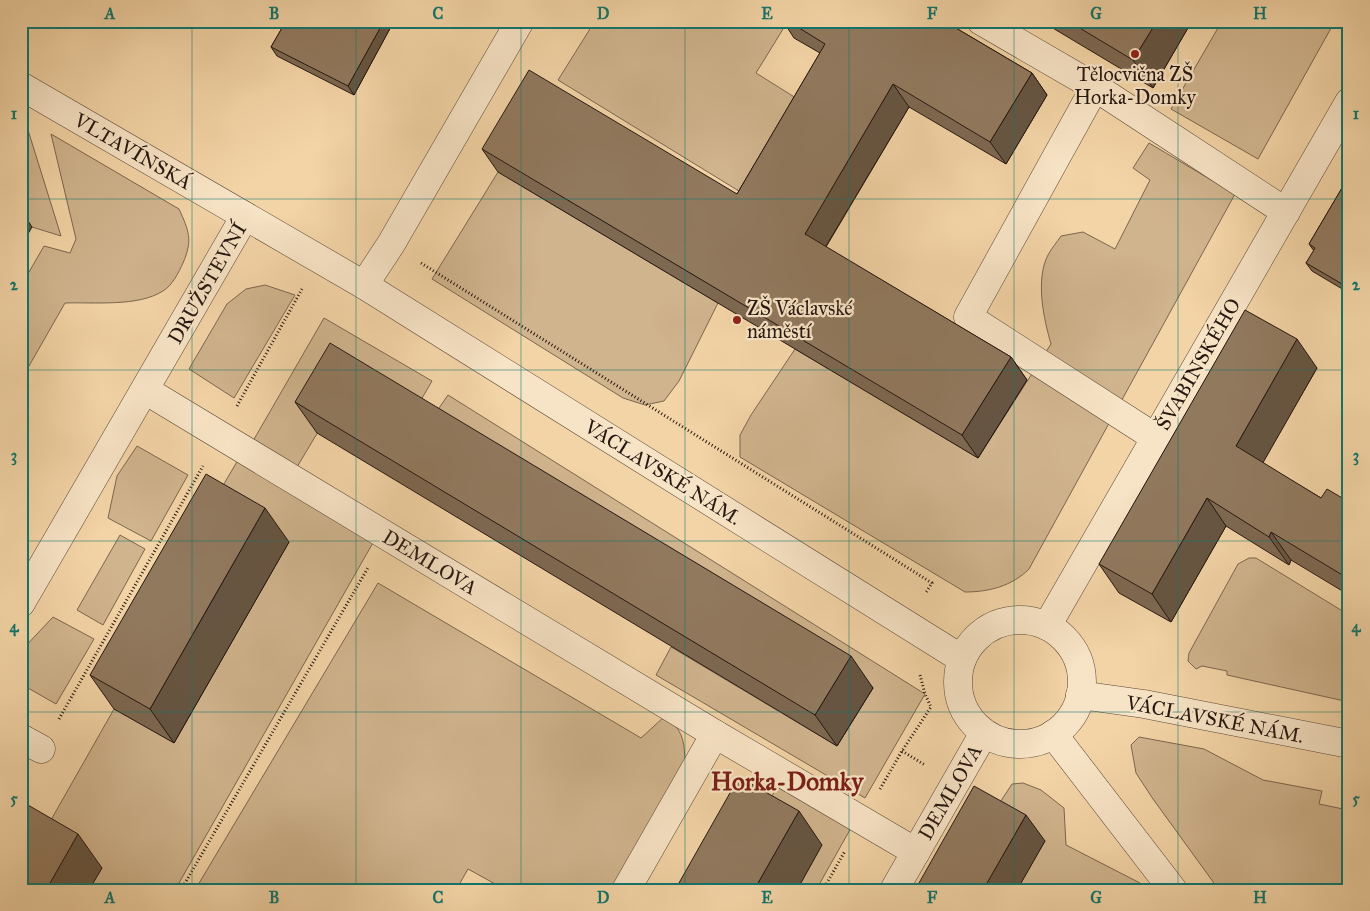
<svg xmlns="http://www.w3.org/2000/svg" width="1370" height="911" viewBox="0 0 1370 911" font-family="'IM FELL Great Primer',serif">
<style>
.green{fill:#d0b48d;stroke:#7b664f}
.lines{fill:none;stroke-linecap:round;stroke-linejoin:round}
.minor-casing{stroke:#594636;stroke-width:29}
.path{stroke:#261711;stroke-width:3;stroke-dasharray:1 2.5;stroke-linecap:butt}
.minor{stroke:#f7e3c5;stroke-width:28}
.wall{fill:#7d6851;stroke:#261711}
.shaded-wall{fill:#665542;stroke:#261711}
.building{fill:#91795e;stroke:#261711}
.grid{fill:none;stroke:#0f766e;stroke-width:1;stroke-opacity:0.55}
.poi-dot{fill:#8f2418;stroke:#f7e3c5;stroke-width:2}
.labels{text-anchor:middle;stroke-width:4.5;stroke-linejoin:round;paint-order:stroke}
.poi-label{font-size:20px;fill:#261711;stroke:#f7e3c5}
.street-label{font-size:20px;fill:#261711;stroke:#f7e3c5}
.district-label{font-size:25px;font-weight:bold;fill:#7a1f14;stroke:#f7e3c5}
.neatline{fill:none;stroke:#0f766e;stroke-width:2}
.grid-label{font-size:16px;text-anchor:middle;font-weight:bold;fill:#0f766e}
</style>
<rect width="100%" height="100%" fill="#f3d4a6"/>
<filter id="stains"><feTurbulence type="fractalNoise" baseFrequency=".004" numOctaves="4"/><feColorMatrix values="0 0 0 0 .2 0 0 0 0 .09 0 0 0 0 .02 0 0 0 .5 -.17"/></filter>
<radialGradient id="worn" r=".72"><stop offset=".6" stop-color="#630" stop-opacity="0"/><stop offset="1" stop-color="#630" stop-opacity=".3"/></radialGradient>
<g class="green">
<path d="M 595,21 L 788,21 L 756,73 L 815,110 L 760,204 L 558,80 Z"/>
<path d="M 1222,21 L 1335,21 L 1258,159 L 1171,109 Z"/>
<path d="M 21,125 L 28,130 L 61,236 L 32,227 L 21,220 Z"/>
<path d="M 51,134 L 179,209 C 189,231 193,240 183,263 C 179,272 172,286 163,291 C 138,307 94,302 65,303 L 21,380 L 21,286 L 44,246 L 70,253 L 76,239 Z"/>
<path d="M 1149,143 L 1235,194 L 1029,569 C 1012,586 989,592 965,592 L 740,457 L 740,435 L 751,415 L 795,349 L 978,458 L 1051,344 C 1044,320 1035,280 1048,255 C 1051,249 1057,242 1061,236 L 1083,232 L 1115,249 L 1150,180 L 1133,168 Z"/>
<path d="M 498,172 L 718,303 L 679,381 L 664,401 L 645,405 L 623,398 L 432,279 Z"/>
<path d="M 265,285 L 295,295 L 234,398 L 189,369 L 227,304 L 246,289 Z"/>
<path d="M 324,318 L 432,381 L 414,412 L 352,375 L 297,467 L 253,441 Z"/>
<path d="M 448,395 L 925,694 L 865,798 L 656,675 L 671,647 L 837,746 L 873,687 L 430,421 Z"/>
<path d="M 137,446 L 188,475 L 151,541 L 108,518 L 117,476 Z"/>
<path d="M 238,460 L 374,541 L 175,890 L 89,890 L 102,868 L 43,834 L 114,709 L 174,742 L 185,550 Z"/>
<path d="M 120,535 L 145,549 L 103,625 L 77,610 Z"/>
<path d="M 1249,558 L 1256,558 L 1349,615 L 1349,702 L 1227,675 L 1227,671 L 1202,666 L 1196,669 L 1188,661 L 1189,653 L 1238,564 Z"/>
<path d="M 378,583 L 641,738 L 665,716 C 683,731 684,739 685,762 L 612,890 L 506,890 L 468,869 L 456,890 L 195,890 Z"/>
<path d="M 53,617 L 94,639 L 56,704 L 21,684 L 21,651 Z"/>
<path d="M 1139,737 L 1204,749 L 1263,780 L 1322,791 L 1319,804 L 1343,809 L 1347,798 L 1349,798 L 1349,890 L 1219,890 L 1153,799 L 1136,773 L 1131,745 Z"/>
<path d="M 1023,783 L 1041,790 L 1064,808 L 1066,845 L 1140,883 L 1145,890 L 1017,890 L 1045,841 L 993,813 L 1012,784 Z"/>
<path d="M 779,784 L 851,828 L 816,890 L 797,890 L 822,845 L 763,811 Z"/>
</g>
<g class="lines">
<defs>
<g id="minor">
<path d="M 981,21 L 1095,87"/>
<path d="M 21,86 L 364,285 L 962,659"/>
<path d="M 364,285 L 391,244 L 520,21"/>
<path d="M 145,390 L 715,734 L 916,852"/>
<path d="M 1156,438 L 968,317 L 1095,87 L 1286,212"/>
<path d="M 21,603 L 245,216"/>
<circle cx="1020" cy="682" r="62"/>
<path d="M 1047,626 L 1349,102"/>
<path d="M 1080,695 L 1144,704 L 1349,744"/>
<path d="M 1053,734 L 1173,890"/>
<path d="M 21,738 L 41,749"/>
<path d="M 626,890 L 715,734"/>
<path d="M 894,890 L 984,733"/>
</g>
</defs>
<use href="#minor" class="minor-casing"/>
<g class="path">
<path d="M 421,263 L 932,583 L 925,594"/>
<path d="M 237,406 L 302,289"/>
<path d="M 59,719 L 203,466"/>
<path d="M 902,751 L 925,765"/>
<path d="M 880,789 L 902,751 L 931,707 L 925,694 L 920,675"/>
<path d="M 181,890 L 369,566"/>
<path d="M 823,890 L 845,851"/>
</g>
<use href="#minor" class="minor"/>
</g>
<g class="wall">
<path d="M 286,21 L 394,21 L 354,95 L 277,56 L 271,47 Z"/>
<path d="M 783,21 L 944,21 L 1032,73 L 1047,95 L 1006,164 L 909,107 L 826,247 L 1011,357 L 1027,380 L 978,458 L 498,172 L 482,149 L 737,194 L 820,53 L 794,38 Z"/>
<path d="M 1041,21 L 1192,21 L 1153,88 Z"/>
<path d="M 1349,176 L 1349,293 L 1312,271 L 1306,263 L 1314,251 L 1309,244 Z"/>
<path d="M 1317,368 L 1262,463 L 1321,498 L 1349,502 L 1349,595 L 1291,560 L 1289,565 L 1226,526 L 1171,622 L 1119,593 L 1099,564 Z"/>
<path d="M 295,402 L 873,688 L 837,746 L 317,433 Z"/>
<path d="M 289,542 L 174,743 L 114,709 L 90,675 Z"/>
</g>
<g class="shaded-wall">
<path d="M 384,21 L 394,21 L 354,95 L 348,86 Z"/>
<path d="M 1157,21 L 1192,21 L 1153,88 L 1133,60 Z"/>
<path d="M 1032,73 L 1047,95 L 1006,164 L 990,142 Z"/>
<path d="M 893,84 L 909,107 L 820,256 L 805,234 Z"/>
<path d="M 21,210 L 32,227 L 21,246 Z"/>
<path d="M 1297,339 L 1317,368 L 1256,475 L 1236,446 Z"/>
<path d="M 1011,357 L 1027,380 L 978,458 L 962,435 Z"/>
<path d="M 1207,498 L 1226,526 L 1171,622 L 1152,594 Z"/>
<path d="M 265,508 L 289,542 L 174,743 L 150,709 Z"/>
<path d="M 1271,532 L 1291,560 L 1289,565 L 1269,537 Z"/>
<path d="M 851,656 L 873,688 L 837,746 L 815,715 Z"/>
<path d="M 799,811 L 822,845 L 797,890 L 754,890 Z"/>
<path d="M 1026,815 L 1045,841 L 1017,890 L 983,890 Z"/>
<path d="M 78,834 L 102,868 L 89,890 L 46,890 Z"/>
</g>
<g class="building">
<path d="M 286,21 L 384,21 L 348,86 L 271,47 Z"/>
<path d="M 788,21 L 944,21 L 1032,73 L 990,142 L 893,84 L 805,234 L 1011,357 L 962,435 L 482,149 L 529,70 L 737,194 L 825,44 Z"/>
<path d="M 1068,21 L 1157,21 L 1133,60 Z"/>
<path d="M 1349,176 L 1349,288 L 1306,263 L 1315,248 L 1309,244 Z"/>
<path d="M 1245,310 L 1297,339 L 1236,446 L 1321,498 L 1327,489 L 1349,502 L 1349,579 L 1271,532 L 1269,537 L 1207,498 L 1152,594 L 1099,564 Z"/>
<path d="M 330,343 L 851,656 L 815,715 L 295,402 Z"/>
<path d="M 206,474 L 265,508 L 150,709 L 90,675 Z"/>
<path d="M 739,777 L 799,811 L 754,890 L 675,890 Z"/>
<path d="M 974,786 L 1026,815 L 983,890 L 915,890 Z"/>
<path d="M 21,801 L 78,834 L 46,890 L 21,890 Z"/>
</g>
<path class="grid" d="M 192,21 L 192,890M 356,21 L 356,890M 521,21 L 521,890M 685,21 L 685,890M 849,21 L 849,890M 1014,21 L 1014,890M 1178,21 L 1178,890M 21,199 L 1349,199M 21,370 L 1349,370M 21,541 L 1349,541M 21,712 L 1349,712"/>
<g class="poi-dot">
<circle cx="1135" cy="54" r="5"/>
<circle cx="737" cy="320" r="5"/>
</g>
<g class="labels">
<g class="poi-label">
<text x="1135" y="81">Tělocvična ZŠ<tspan x="1135" dy="23">Horka-Domky</tspan></text>
<text x="747" y="315" text-anchor="start">ZŠ Václavské<tspan x="747" dy="23">náměstí</tspan></text>
</g>
<g class="street-label">
<text transform="translate(133 151) rotate(30)" y="7">VLTAVÍNSKÁ</text>
<text transform="translate(207 283) rotate(-60)" y="7">DRUŽSTEVNÍ</text>
<text transform="translate(1198 364) rotate(-60)" y="7">ŠVABINSKÉHO</text>
<text transform="translate(663 472) rotate(32)" y="7">VÁCLAVSKÉ NÁM.</text>
<text transform="translate(430 562) rotate(31)" y="7">DEMLOVA</text>
<text transform="translate(1215 719) rotate(11)" y="7">VÁCLAVSKÉ NÁM.</text>
<text transform="translate(950 792) rotate(-60)" y="7">DEMLOVA</text>
</g>
<g class="district-label">
<text x="787" y="790">Horka-Domky</text>
</g>
</g>
<rect width="1370" height="911" fill="none" stroke="#f3d4a6" stroke-width="55"/>
<rect x="28" y="28" width="1314" height="856" class="neatline"/>
<g class="grid-label">
<text x="110" y="19">A</text>
<text x="274" y="19">B</text>
<text x="438" y="19">C</text>
<text x="603" y="19">D</text>
<text x="767" y="19">E</text>
<text x="932" y="19">F</text>
<text x="1096" y="19">G</text>
<text x="1260" y="19">H</text>
<text x="14" y="119">1</text>
<text x="1356" y="119">1</text>
<text x="14" y="290">2</text>
<text x="1356" y="290">2</text>
<text x="14" y="461">3</text>
<text x="1356" y="461">3</text>
<text x="14" y="632">4</text>
<text x="1356" y="632">4</text>
<text x="14" y="804">5</text>
<text x="1356" y="804">5</text>
<text x="110" y="903">A</text>
<text x="274" y="903">B</text>
<text x="438" y="903">C</text>
<text x="603" y="903">D</text>
<text x="767" y="903">E</text>
<text x="932" y="903">F</text>
<text x="1096" y="903">G</text>
<text x="1260" y="903">H</text>
</g>
<rect width="100%" height="100%" filter="url(#stains)"/>
<rect width="100%" height="100%" fill="url(#worn)"/>
</svg>
